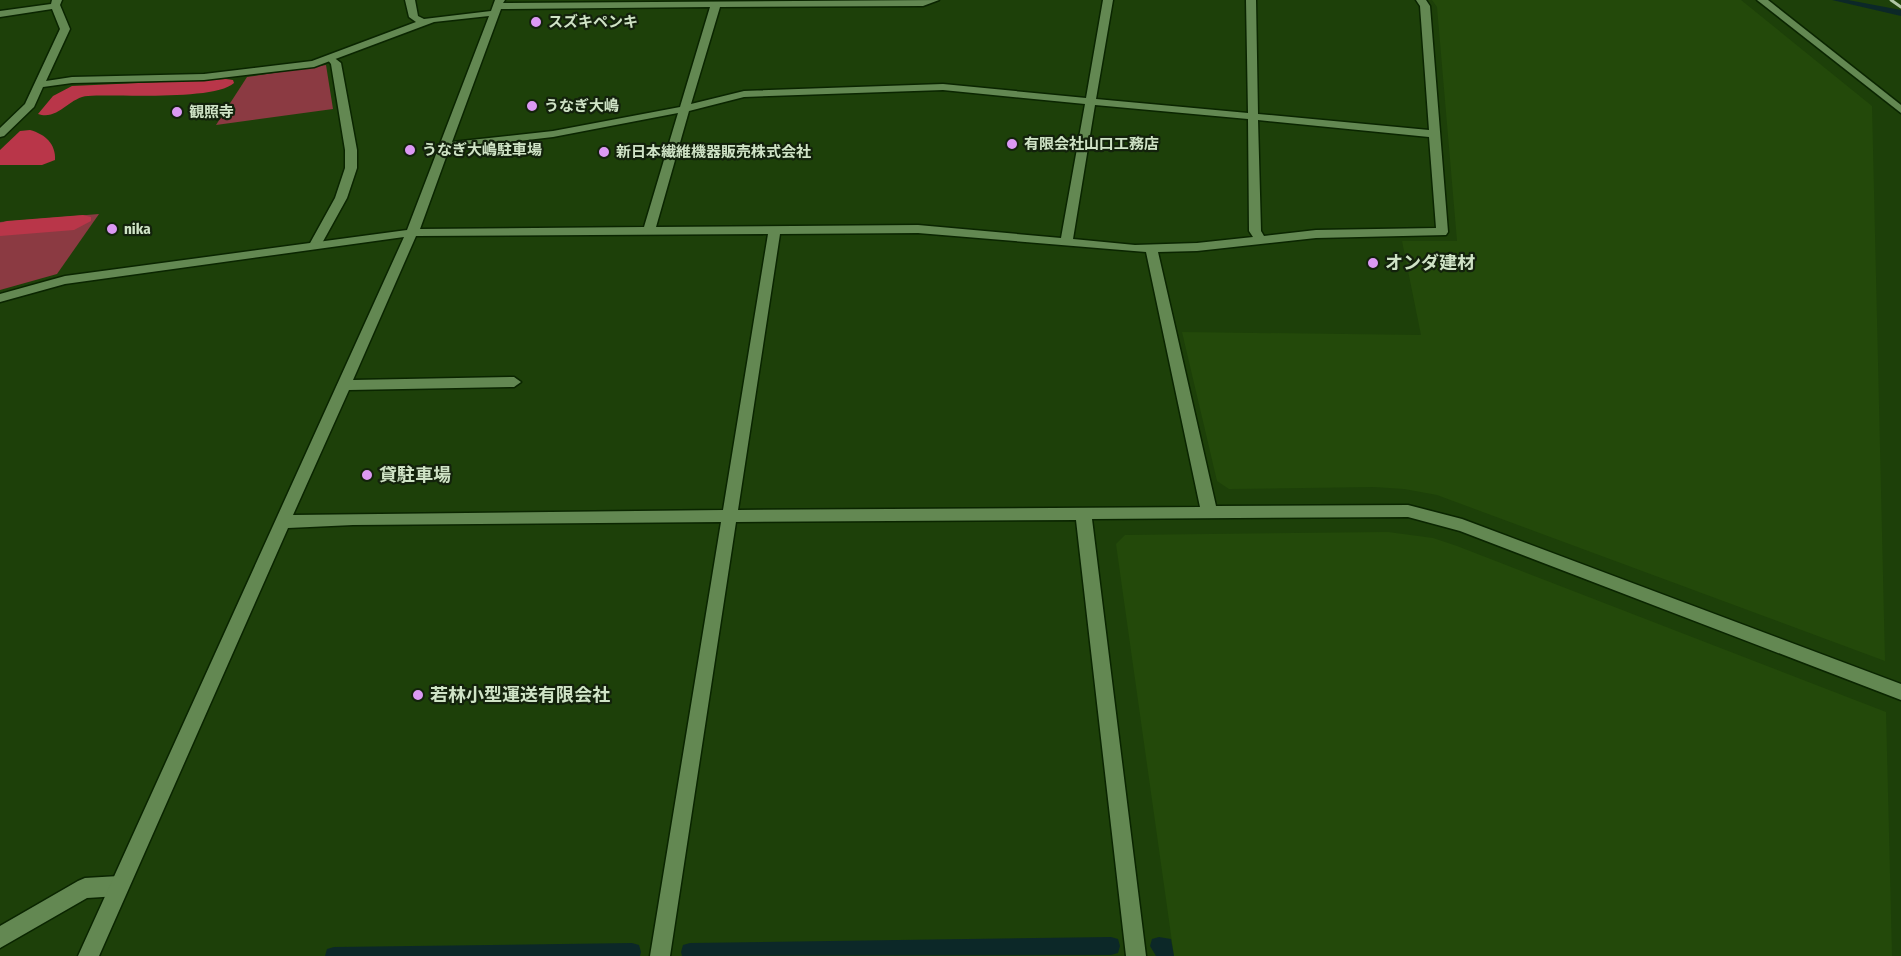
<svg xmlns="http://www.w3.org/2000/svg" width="1901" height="956" viewBox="0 0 1901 956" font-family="'Fira Sans Condensed','Noto Sans JP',sans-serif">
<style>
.built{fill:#23490a}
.green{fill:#8b3a42}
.forest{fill:#b93649}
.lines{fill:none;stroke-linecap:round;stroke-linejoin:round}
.stream{fill:#0c2828;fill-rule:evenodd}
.lane-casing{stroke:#0a2500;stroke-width:3}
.street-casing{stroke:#0a2500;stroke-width:3}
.secondary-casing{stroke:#0a2500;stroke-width:3}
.lane{fill:#638852;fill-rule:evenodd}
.street{fill:#638852;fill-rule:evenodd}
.secondary{fill:#638852;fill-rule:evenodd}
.rail{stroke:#afc5a4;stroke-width:3}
.poi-dot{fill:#dc99f4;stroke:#13220c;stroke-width:2}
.labels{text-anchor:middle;stroke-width:4.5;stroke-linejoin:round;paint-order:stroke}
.far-poi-label{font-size:15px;font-weight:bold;fill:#cfe3c6;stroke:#13220c;text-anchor:start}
.poi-label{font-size:18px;font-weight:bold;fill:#cfe3c6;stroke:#13220c;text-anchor:start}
</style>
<rect width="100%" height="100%" fill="#1d4009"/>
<g class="built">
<path d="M 1432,0 L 1741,0 L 1872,106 L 1885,661 L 1437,495 L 1404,489 L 1374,487 L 1229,489 L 1217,481 L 1182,332 L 1421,335 L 1402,241 L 1457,241 L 1437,7 Z"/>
<path d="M 1388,532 L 1433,538 L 1457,546 L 1886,712 L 1892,956 L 1174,956 L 1116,544 L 1125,535 Z"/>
</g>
<g class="green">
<path d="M 326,65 L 333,109 L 216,125 L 247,77 Z"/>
<path d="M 99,214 L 57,274 L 0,290 L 0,222 Z"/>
</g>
<g class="forest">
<path d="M 226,79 L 233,80 L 234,83 C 214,101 118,94 88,96 C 69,97 58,121 38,114 L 53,96 L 72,86 Z"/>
<path d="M 30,130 C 45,134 56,144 55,160 L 42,165 L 0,165 L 0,150 L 20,131 Z"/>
<path d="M 83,215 L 91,217 L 91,221 L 74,230 L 0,236 L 0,223 L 7,221 Z"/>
</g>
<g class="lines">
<g class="stream">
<path d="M 1832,0 L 1848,0 L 1901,10 L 1901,16 Z"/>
<path d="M 1111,937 L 1118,939 L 1120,946 L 1118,953 L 1111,955 L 682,956 L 681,952 L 683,945 L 690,943 Z"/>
<path d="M 1159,937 L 1171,939 L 1174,956 L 1156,956 L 1150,946 L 1152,939 Z"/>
<path d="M 632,943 L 639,945 L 641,952 L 640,956 L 325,956 L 327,949 L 334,947 Z"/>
</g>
<defs>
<g id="lane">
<path d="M 332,56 L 341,63 L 357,150 L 357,168 L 347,198 L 321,245 L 315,249 L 309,245 L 335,198 L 345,168 L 345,150 L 331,64 L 327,59 Z"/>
<path d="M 119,876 L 126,879 L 129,886 L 126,893 L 119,896 L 87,898 L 0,948 L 0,926 L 78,881 L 85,878 Z"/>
</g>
<path id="street" d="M 52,0 L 62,0 L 60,5 L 70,29 L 46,81 L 72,77 L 204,74 L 312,61 L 416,22 L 409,17 L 405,0 L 415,0 L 418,16 L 424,19 L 491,11 L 495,0 L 505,0 L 503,3 L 939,0 L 923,6 L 720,7 L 691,104 L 744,91 L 943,84 L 1086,98 L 1103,0 L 1113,0 L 1096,99 L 1248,113 L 1246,0 L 1256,0 L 1258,114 L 1429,130 L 1420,6 L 1416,0 L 1426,0 L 1430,6 L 1448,232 L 1446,235 L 1316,238 L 1197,251 L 1158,252 L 1216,506 L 1408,505 L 1462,519 L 1901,684 L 1901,700 L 1460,531 L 1408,517 L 1092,519 L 1146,956 L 1126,956 L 1076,520 L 736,522 L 670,956 L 650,956 L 721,522 L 353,525 L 288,528 L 99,956 L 78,956 L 404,237 L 65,284 L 0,302 L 0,294 L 65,276 L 407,230 L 489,16 L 434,22 L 314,67 L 204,80 L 72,83 L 43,87 L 34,107 L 4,136 L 0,137 L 0,128 L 25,104 L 60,29 L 52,9 L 0,17 L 0,11 L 51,4 ZM 710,7 L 680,107 L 553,131 L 452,142 L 501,9 ZM 943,90 L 1085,104 L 1061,238 L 918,225 L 656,227 L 689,111 L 744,97 ZM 1095,105 L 1248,119 L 1249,231 L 1253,237 L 1197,243 L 1135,245 L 1073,239 ZM 678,113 L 644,227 L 420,229 L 449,149 L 553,137 ZM 1258,120 L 1429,137 L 1436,228 L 1316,230 L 1264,236 L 1261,231 ZM 918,233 L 1146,252 L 1200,507 L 738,510 L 780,234 ZM 768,234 L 723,510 L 293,515 L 349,390 L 514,387 L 521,382 L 514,377 L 353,380 L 416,236 Z"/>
<path id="secondary" d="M 1757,0 L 1768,0 L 1901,105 L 1901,113 Z"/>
</defs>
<use href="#lane" class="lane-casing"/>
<use href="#street" class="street-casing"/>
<use href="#secondary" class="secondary-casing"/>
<use href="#lane" class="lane"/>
<use href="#street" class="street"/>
<use href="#secondary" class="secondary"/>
<path class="rail" d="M 1891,0 L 1901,7"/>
</g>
<g class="poi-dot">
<circle cx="536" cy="22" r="6"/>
<circle cx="532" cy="106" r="6"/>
<circle cx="177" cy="112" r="6"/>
<circle cx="1012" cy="144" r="6"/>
<circle cx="410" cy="150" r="6"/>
<circle cx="604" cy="152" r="6"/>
<circle cx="112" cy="229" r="6"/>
<circle cx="1373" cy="263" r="6"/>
<circle cx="367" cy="475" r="6"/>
<circle cx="418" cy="695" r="6"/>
</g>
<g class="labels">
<g class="far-poi-label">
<text x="548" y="27">スズキペンキ</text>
<text x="544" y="111">うなぎ大嶋</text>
<text x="189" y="117">観照寺</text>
<text x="1024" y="149">有限会社山口工務店</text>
<text x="422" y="155">うなぎ大嶋駐車場</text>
<text x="616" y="157">新日本繊維機器販売株式会社</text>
<text x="124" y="234">nika</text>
</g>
<g class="poi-label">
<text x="1385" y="269">オンダ建材</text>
<text x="379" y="481">貸駐車場</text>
<text x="430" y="701">若林小型運送有限会社</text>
</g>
</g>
</svg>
